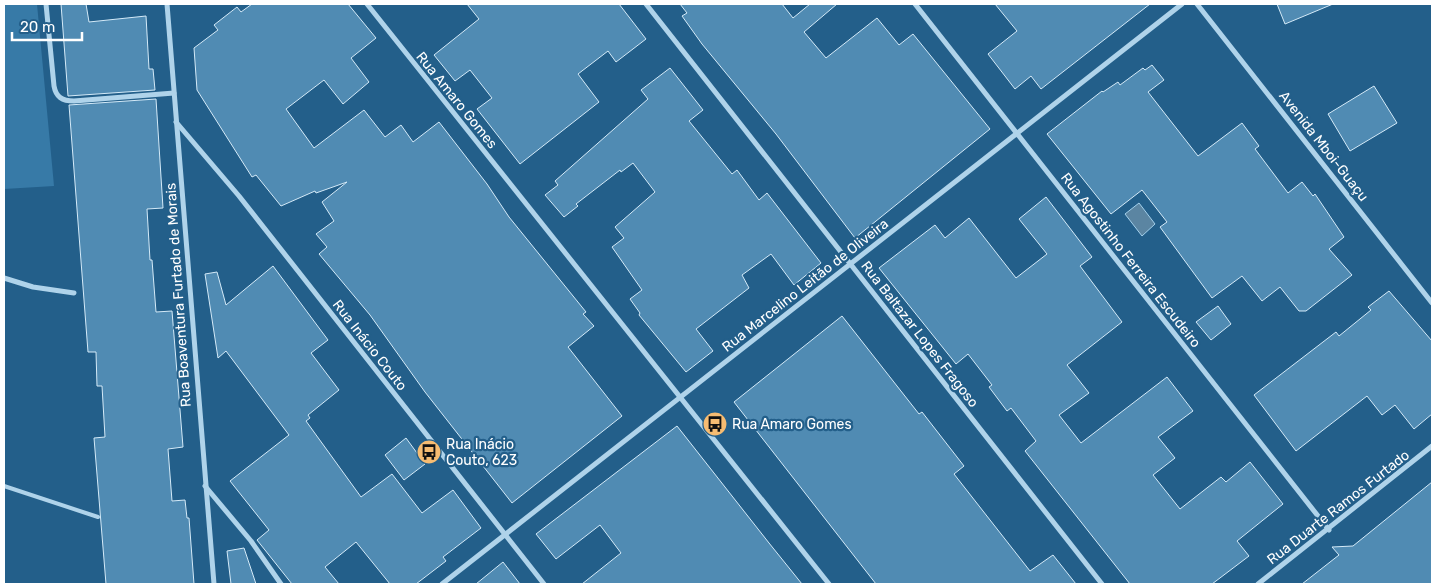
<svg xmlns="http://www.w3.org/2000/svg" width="1436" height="588" viewBox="0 0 1436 588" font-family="Rubik,sans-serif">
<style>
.green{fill:#377aa7}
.water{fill:#5b85a2;stroke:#a3d0eb}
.building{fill:#508bb3;stroke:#d4eaf8}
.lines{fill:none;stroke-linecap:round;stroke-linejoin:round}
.service{stroke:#afd3ea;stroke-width:4}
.minor{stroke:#afd3ea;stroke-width:5}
.labels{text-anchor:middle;stroke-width:4.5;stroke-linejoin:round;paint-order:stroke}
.street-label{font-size:14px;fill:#fff;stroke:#235f8a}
.poi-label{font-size:14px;fill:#fff;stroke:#235f8a;text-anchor:start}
</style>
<rect width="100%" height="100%" fill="#235f8a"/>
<path class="green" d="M 4,4 L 37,4 L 54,186 L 4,189 Z"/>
<path class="water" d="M 1139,203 L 1155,224 L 1142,236 L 1125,214 Z"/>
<g class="building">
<path d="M 61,4 L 86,4 L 89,22 L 146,16 L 149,69 L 153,69 L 155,90 L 68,96 Z"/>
<path d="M 252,4 L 348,4 L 376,38 L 351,58 L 369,82 L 343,104 L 324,80 L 286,109 L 314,148 L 364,110 L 385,137 L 401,125 L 413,142 L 439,122 L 487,184 L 509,217 L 586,312 L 583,314 L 594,326 L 568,347 L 622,416 L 512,503 L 425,392 L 370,315 L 319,254 L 327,247 L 316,234 L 334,221 L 322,202 L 347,182 L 316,193 L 315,191 L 281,206 L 256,175 L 252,177 L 197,90 L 194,48 L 218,30 L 214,25 L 237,7 L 241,12 Z"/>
<path d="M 467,4 L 619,4 L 646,39 L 616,62 L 608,51 L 578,74 L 599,102 L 520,164 L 477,109 L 492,98 L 470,70 L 455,81 L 434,55 L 479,19 Z"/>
<path d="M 680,4 L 782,4 L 793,18 L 810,4 L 837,4 L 804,32 L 826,58 L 877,18 L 899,45 L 913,34 L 990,129 L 855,238 L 776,134 L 702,44 L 682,16 L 687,13 Z"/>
<path d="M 995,4 L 1150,4 L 1041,89 L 1031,76 L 1015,89 L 988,54 L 1017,31 Z"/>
<path d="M 1277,4 L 1333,4 L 1285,24 Z"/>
<path d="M 1152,65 L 1164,80 L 1148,92 L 1198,156 L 1242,123 L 1259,146 L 1255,149 L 1288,193 L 1302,182 L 1313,196 L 1315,194 L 1344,237 L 1329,249 L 1352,275 L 1306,311 L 1299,311 L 1280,287 L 1262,301 L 1242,276 L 1212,298 L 1160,227 L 1167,222 L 1142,190 L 1111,214 L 1047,134 L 1102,91 L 1103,92 L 1118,82 L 1120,85 L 1143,68 L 1145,70 Z"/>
<path d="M 670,68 L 703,110 L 689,121 L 732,174 L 737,170 L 759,200 L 767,193 L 821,263 L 794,285 L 771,254 L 742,275 L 749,288 L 696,329 L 713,351 L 686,372 L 639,315 L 640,313 L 630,299 L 642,290 L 612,247 L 624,238 L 615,227 L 655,192 L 633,163 L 621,172 L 620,170 L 576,204 L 578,206 L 564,217 L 545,195 L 558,185 L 555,181 L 648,99 L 641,90 Z"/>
<path d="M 1374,86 L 1397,123 L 1350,151 L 1328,114 Z"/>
<path d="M 156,99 L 163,208 L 147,209 L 150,260 L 152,260 L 156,312 L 172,311 L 183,447 L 168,449 L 172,501 L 185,500 L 187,518 L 189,518 L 194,584 L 106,584 L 94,438 L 105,437 L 102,386 L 97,386 L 96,352 L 88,352 L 69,105 Z"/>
<path d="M 1046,197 L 1092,257 L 1080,266 L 1122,322 L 1067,365 L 1089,393 L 1059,415 L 1081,443 L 1167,377 L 1193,411 L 1158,437 L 1175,458 L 1153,475 L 1180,509 L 1221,477 L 1226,482 L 1250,462 L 1283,504 L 1237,541 L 1249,556 L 1212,584 L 1130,584 L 1025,451 L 1036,441 L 1011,408 L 1007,411 L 989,387 L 992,385 L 968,354 L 956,364 L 879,268 L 935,225 L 945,238 L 969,218 L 1016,278 L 1047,254 L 1019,219 Z"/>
<path d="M 273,266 L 328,340 L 311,353 L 339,390 L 308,415 L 310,418 L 306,421 L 361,497 L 392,474 L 422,513 L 453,490 L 481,528 L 443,557 L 446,561 L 416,584 L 390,584 L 356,542 L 325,567 L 339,584 L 292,584 L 257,540 L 269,530 L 230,481 L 289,435 L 226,351 L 218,358 L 205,274 L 217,272 L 226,305 Z"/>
<path d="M 1389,291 L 1432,341 L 1432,414 L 1414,429 L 1395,405 L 1382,415 L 1367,396 L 1296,451 L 1254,395 L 1336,332 L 1339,336 L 1371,310 L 1368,307 Z"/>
<path d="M 1218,306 L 1231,324 L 1211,340 L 1196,322 Z"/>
<path d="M 842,316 L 919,414 L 922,412 L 964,466 L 954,474 L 1030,571 L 1053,555 L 1076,584 L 876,584 L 734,402 Z"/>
<path d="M 677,426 L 769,543 L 802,584 L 582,584 L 621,553 L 600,525 L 556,559 L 536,534 Z"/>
<path d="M 406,438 L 425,464 L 404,480 L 385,455 Z"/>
<path d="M 1432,482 L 1432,584 L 1302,584 L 1339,555 L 1332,547 L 1353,546 Z"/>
<path d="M 244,548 L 256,584 L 231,584 L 227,551 Z"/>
<path d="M 503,562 L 520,584 L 476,584 Z"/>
</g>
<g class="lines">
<path class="service" d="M 4,486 L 98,517"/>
<g class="minor">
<path d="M 46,4 L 54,86 C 56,97 62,101 74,101 L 174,93"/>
<path d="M 167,4 L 214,584"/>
<path d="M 367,4 L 829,584"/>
<path d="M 646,4 L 1102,584"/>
<path d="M 915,4 L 1329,530"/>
<path d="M 1197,4 L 1432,303"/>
<path d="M 176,122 L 239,196 L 544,584"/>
<path d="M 4,278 L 33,287 L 74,293"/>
<path d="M 205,486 L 251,541 L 281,584"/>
<path d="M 442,584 L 1182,4"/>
<path d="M 1258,584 L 1432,446"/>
</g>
</g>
<defs>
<symbol id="bus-disc" viewBox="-11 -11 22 22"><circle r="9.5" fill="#f6bc72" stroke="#235f8a"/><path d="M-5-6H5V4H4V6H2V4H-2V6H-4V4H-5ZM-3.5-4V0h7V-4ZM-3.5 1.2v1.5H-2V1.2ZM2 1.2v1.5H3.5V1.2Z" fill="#111"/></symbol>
</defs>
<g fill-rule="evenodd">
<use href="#bus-disc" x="701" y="410" width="28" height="28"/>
<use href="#bus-disc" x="415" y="438" width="28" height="28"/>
</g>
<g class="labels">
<g class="street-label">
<text transform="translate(457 100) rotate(51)" y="5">Rua Amaro Gomes</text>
<text transform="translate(1324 146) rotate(52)" y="5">Avenida Mboi-Guaçu</text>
<text transform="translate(1131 260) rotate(52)" y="5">Rua Agostinho Ferreira Escudeiro</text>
<text transform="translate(805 285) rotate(-38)" y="5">Rua Marcelino Leitão de Oliveira</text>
<text transform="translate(178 295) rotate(-94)" y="5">Rua Boaventura Furtado de Morais</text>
<text transform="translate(920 334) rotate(52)" y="5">Rua Baltazar Lopes Fragoso</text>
<text transform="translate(370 345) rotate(52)" y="5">Rua Inácio Couto</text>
<text transform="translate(1338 507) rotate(-38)" y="5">Rua Duarte Ramos Furtado</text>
</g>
<g class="poi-label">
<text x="732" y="429">Rua Amaro Gomes</text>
<text x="446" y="449">Rua Inácio<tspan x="446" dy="16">Couto, 623</tspan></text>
</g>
</g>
<rect width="1436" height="588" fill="none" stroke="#ffffff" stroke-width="10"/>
<path d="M12 32v8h70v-8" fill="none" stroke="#ffffff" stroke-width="2.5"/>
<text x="20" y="32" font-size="15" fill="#ffffff" stroke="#235f8a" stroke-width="4" paint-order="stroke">20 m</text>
</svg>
